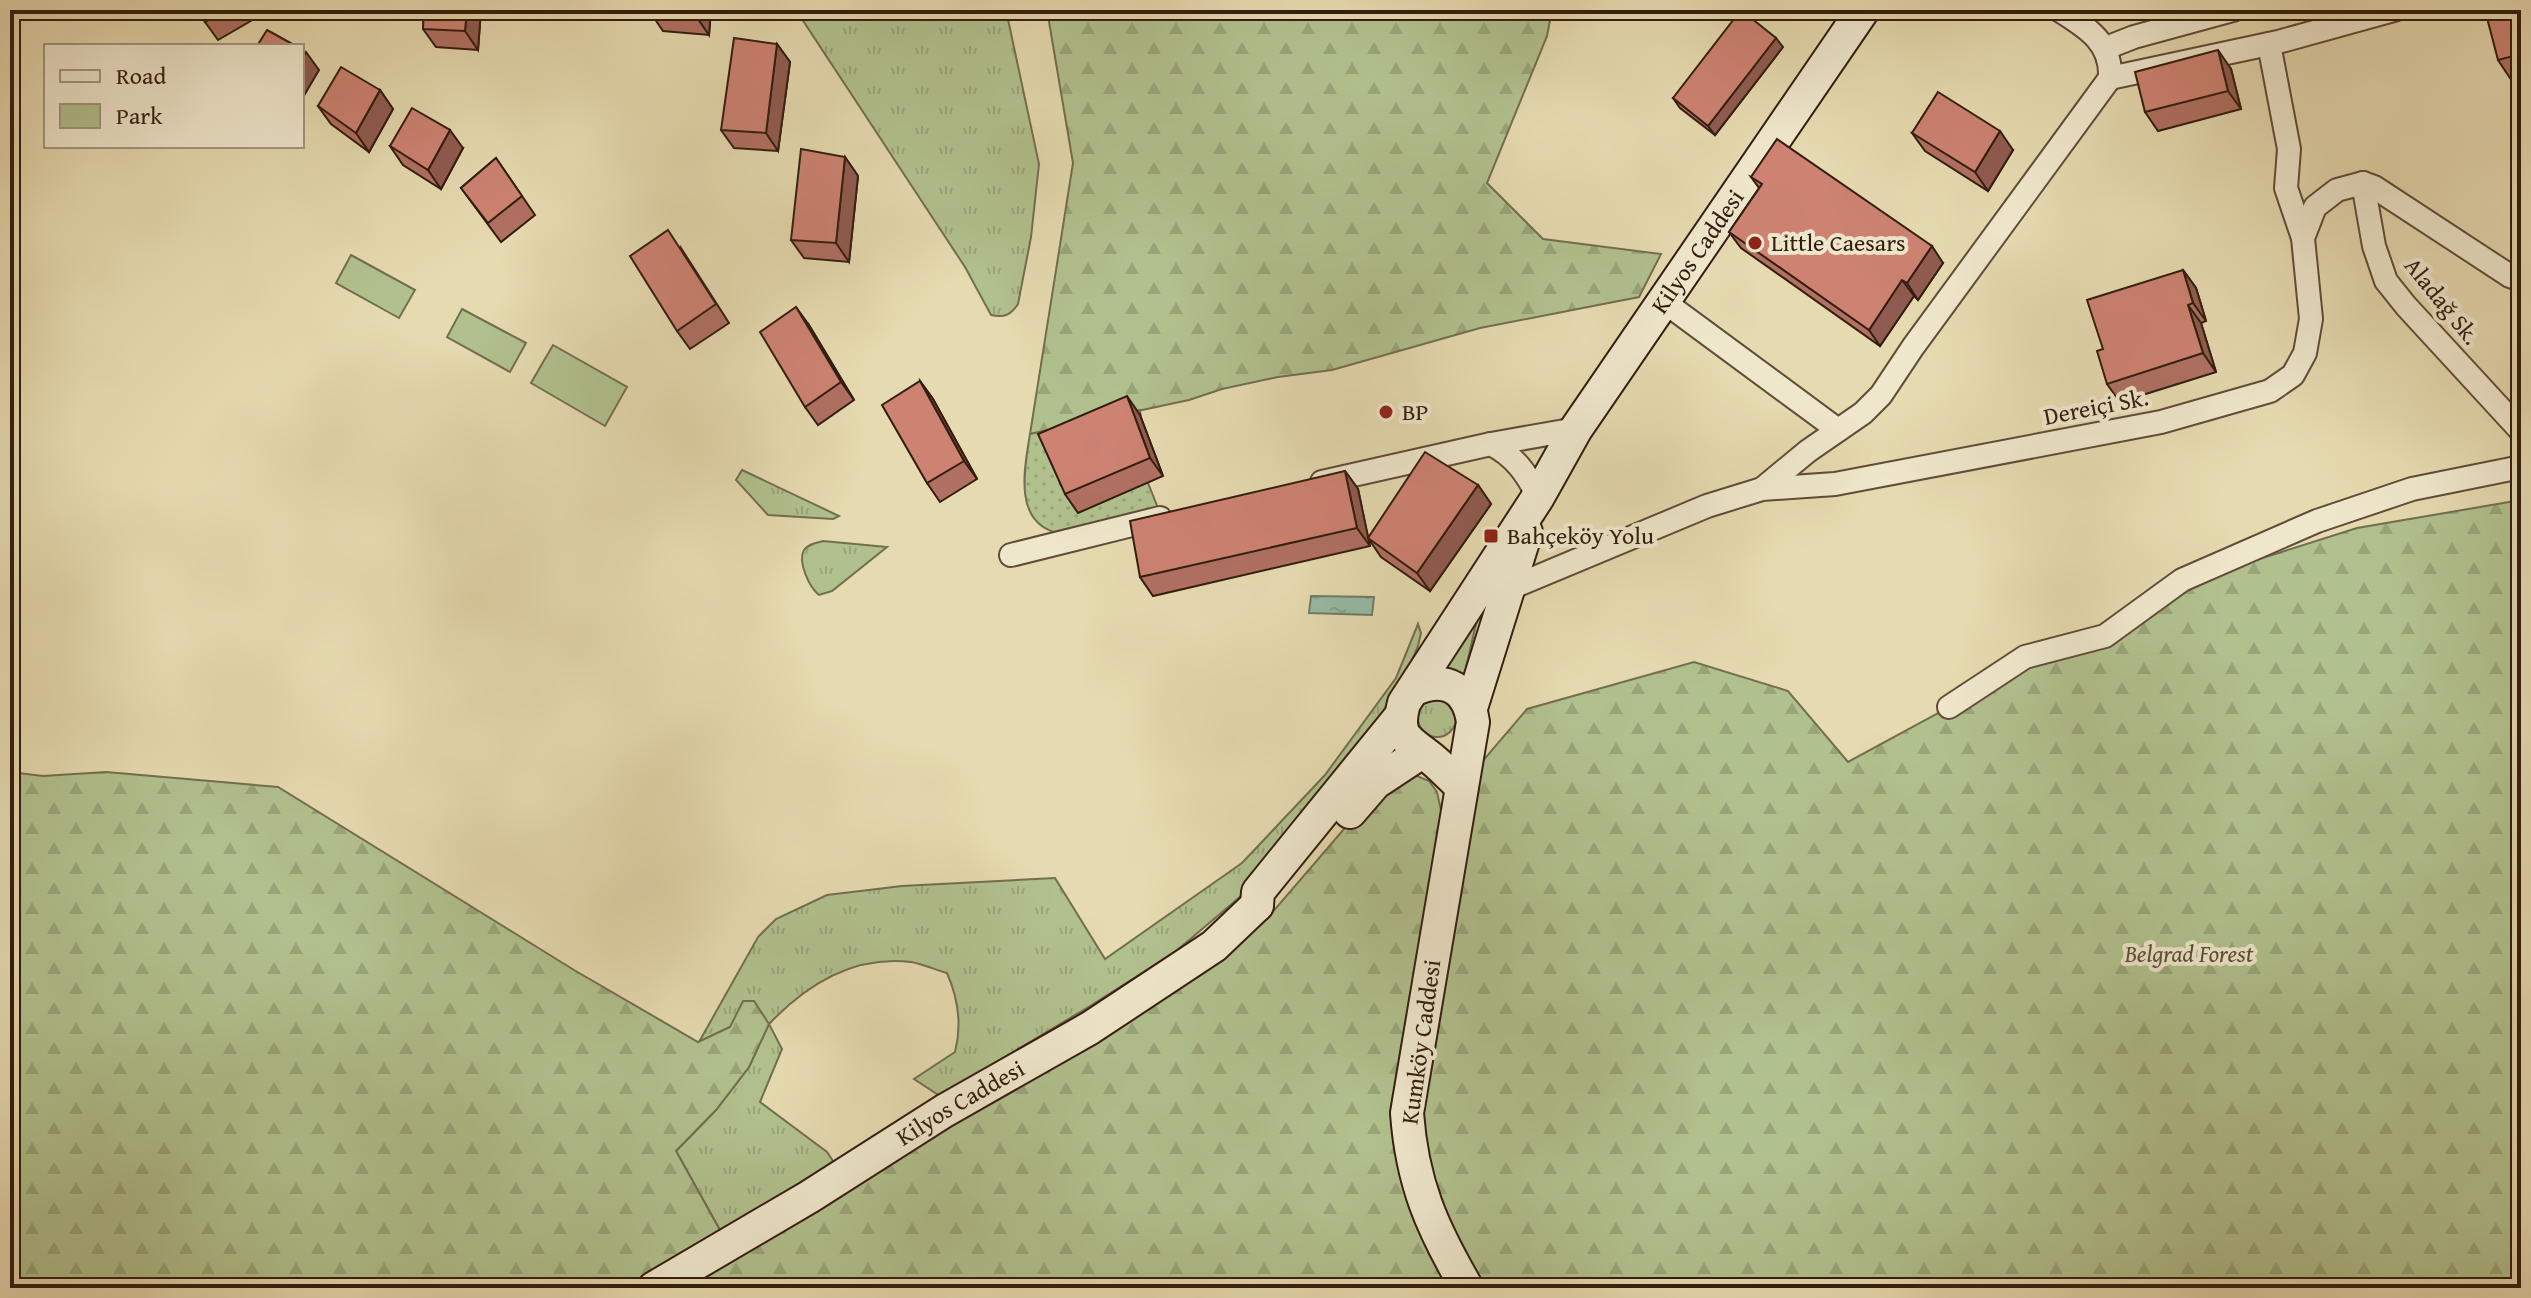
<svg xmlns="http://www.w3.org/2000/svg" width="2531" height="1298" viewBox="0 0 2531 1298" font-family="'Gentium Book Plus',serif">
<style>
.grass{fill:url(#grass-tufts);stroke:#726f4e;stroke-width:2}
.forest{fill:url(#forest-firs);stroke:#726f4e;stroke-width:2}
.park{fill:#b1c18e;stroke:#726f4e;stroke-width:2}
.garden{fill:url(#garden-dots);stroke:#726f4e;stroke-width:2}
.water{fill:url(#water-ripples);stroke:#6f7c6a;stroke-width:2}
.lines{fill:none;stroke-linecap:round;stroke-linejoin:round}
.street-casing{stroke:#604c37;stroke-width:26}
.secondary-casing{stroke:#331d0f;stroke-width:36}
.street{stroke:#efe7cc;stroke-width:22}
.secondary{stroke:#efe7cc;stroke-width:32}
.wall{fill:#b07062;stroke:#331d0f;stroke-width:2}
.shaded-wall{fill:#905b50;stroke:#331d0f;stroke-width:2}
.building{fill:#cd8272;stroke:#331d0f;stroke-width:2}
.poi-dot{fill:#8f2418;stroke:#efe7cc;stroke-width:3}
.labels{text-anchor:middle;stroke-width:8;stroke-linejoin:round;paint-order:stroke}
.poi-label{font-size:24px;fill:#331d0f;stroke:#efe7cc;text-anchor:start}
.street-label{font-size:24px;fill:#331d0f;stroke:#efe7cc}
.park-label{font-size:24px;font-style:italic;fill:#594e35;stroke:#efe7cc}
</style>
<defs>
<pattern id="grass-tufts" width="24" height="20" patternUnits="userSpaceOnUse" patternTransform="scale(2)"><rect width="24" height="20" fill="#b1c18e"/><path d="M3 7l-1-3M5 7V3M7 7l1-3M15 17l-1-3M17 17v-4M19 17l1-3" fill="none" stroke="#99a579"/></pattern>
<pattern id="forest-firs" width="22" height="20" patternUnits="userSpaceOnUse" patternTransform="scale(2)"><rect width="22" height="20" fill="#b1c18e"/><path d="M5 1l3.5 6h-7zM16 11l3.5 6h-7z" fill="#99a579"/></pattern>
<pattern id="garden-dots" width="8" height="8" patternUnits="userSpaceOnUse" patternTransform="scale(2)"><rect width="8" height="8" fill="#b1c18e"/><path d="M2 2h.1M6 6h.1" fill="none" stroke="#99a579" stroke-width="1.8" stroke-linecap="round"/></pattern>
<pattern id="water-ripples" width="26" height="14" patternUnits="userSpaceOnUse" patternTransform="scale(2)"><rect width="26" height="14" fill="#97bba6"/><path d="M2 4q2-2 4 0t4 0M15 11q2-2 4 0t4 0" fill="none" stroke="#83a08e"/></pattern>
</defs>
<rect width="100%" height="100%" fill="#e6dab0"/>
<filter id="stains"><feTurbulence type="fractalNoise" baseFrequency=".0025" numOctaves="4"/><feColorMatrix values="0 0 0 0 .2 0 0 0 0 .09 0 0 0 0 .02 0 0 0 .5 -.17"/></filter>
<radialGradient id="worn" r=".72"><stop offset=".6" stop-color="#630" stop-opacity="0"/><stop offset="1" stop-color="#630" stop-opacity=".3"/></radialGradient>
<g class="grass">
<path d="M 796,10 L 1006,10 L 1039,164 L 1031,237 L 1018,304 C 1011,315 1004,318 991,315 L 965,267 Z"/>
<path d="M 742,470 L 839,516 L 833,519 L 768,515 L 736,480 Z"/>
<path d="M 823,541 L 887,547 L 832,591 L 819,595 C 810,588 797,562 804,550 C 808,544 816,543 823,541 Z"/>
<path d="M 1478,616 L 1463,680 L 1438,672 Z"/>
<path d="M 1418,624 L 1421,633 L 1418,646 L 1400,688 L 1361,748 L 1247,891 L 1175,952 L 1090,1006 L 940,1096 L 914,1079 L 955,1052 C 962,1025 958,998 947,973 C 936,970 923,964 911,962 C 854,955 807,984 769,1024 L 782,1049 L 760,1102 L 827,1152 L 835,1164 L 721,1232 L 676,1151 L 716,1110 L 749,1067 L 769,1024 L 730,1027 L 699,1042 L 758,937 L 776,919 L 827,895 L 902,886 L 1055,878 L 1105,959 L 1242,863 L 1325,775 L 1396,678 Z"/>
<circle cx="1437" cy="718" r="19"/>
</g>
<g class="forest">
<path d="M 1047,10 L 1552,10 L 1547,36 L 1487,183 L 1543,239 L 1661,254 L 1639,297 L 1480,328 L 1332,370 L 1278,377 L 1222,389 L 1189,400 L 1030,434 L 1073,163 Z"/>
<path d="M 2521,500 L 2521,1288 L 683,1288 L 726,1265 L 790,1224 L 912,1139 L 1220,959 L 1270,915 L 1375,793 L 1404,775 L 1417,776 L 1429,781 L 1437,792 L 1441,810 L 1527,709 L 1694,662 L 1788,691 L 1848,762 L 2171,587 L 2357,528 Z"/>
<path d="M 10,772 L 43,776 L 106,772 L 278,787 L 574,970 L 698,1042 L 730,1027 L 743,1001 L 754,1001 L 769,1024 L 749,1067 L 716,1110 L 676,1151 L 721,1232 L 627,1288 L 10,1288 Z"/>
</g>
<g class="park">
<path d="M 351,255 L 415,290 L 399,318 L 336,283 Z"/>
<path d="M 462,309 L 526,343 L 510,372 L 447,337 Z"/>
<path d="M 553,345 L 627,387 L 605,426 L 531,383 Z"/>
</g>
<path class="garden" d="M 1140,410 L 1148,483 L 1158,508 L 1054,532 C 1013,519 1025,466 1030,434 Z"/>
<path class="water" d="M 1311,596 L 1374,597 L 1372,615 L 1309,613 Z"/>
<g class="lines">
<defs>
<g id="street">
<path d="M 2269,44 L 2289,149 L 2286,188 L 2303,238"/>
<path d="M 2106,48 L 2134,37 L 2233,10"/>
<path d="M 2110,78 L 2278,42 L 2394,10"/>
<path d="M 2363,183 L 2374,246 L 2386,281 L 2406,306 L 2521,431"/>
<path d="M 1663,301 L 1838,430"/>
<path d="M 1491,444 C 1514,456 1527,473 1538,497"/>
<path d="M 1322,482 L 1491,444 L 1576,429"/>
<path d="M 1762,489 L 1808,451 L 1863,413 L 1881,395 L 1913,347 L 2110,78 C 2112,42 2086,27 2059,10"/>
<path d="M 1011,555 L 1160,518"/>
<path d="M 1508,589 L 1707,506 L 1762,489 L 1835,484 L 2161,422 L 2270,391 L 2293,375 L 2305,353 L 2311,319 L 2303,238 L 2315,207 L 2337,190 L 2363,183 L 2374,187 L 2510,276 L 2521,280"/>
<path d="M 1949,707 L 2025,657 L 2105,636 L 2182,580 L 2317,521 L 2412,489 L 2521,467"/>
</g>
<g id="secondary">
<path d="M 1415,689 C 1446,676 1468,688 1473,722 L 1407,1113 C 1412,1183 1432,1228 1467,1288"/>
<path d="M 1471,708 L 1526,532"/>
<path id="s1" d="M 1461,786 C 1450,776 1439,764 1427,755 C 1404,738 1396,734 1404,703 L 1538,497 L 1576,429 L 1863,10"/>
<path d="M 1350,812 L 1375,783 L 1422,752"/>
<path d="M 1257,905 L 1258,892 L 1400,717"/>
<path id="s2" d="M 654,1288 L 809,1197 L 944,1111 L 1090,1028 L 1214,946 L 1257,905"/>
</g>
</defs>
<use href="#street" class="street-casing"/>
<use href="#secondary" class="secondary-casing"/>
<use href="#street" class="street"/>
<use href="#secondary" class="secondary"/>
</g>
<g class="wall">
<path d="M 199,10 L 250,10 L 254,19 L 218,40 L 205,22 Z"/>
<path d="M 424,10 L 481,10 L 478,50 L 436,47 L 423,29 Z"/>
<path d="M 650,10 L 711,10 L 709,35 L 663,31 L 650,12 Z"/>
<path d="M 2136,10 L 2152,10 L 2142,18 Z"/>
<path d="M 2521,10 L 2521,75 L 2510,78 L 2498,60 Z"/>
<path d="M 777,44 L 790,62 L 778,151 L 734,148 L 721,130 Z"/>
<path d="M 1783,47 L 1715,135 L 1680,108 L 1673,98 Z"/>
<path d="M 2231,69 L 2241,109 L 2158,131 L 2145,112 Z"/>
<path d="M 380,90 L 393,109 L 369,152 L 331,124 L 318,106 Z"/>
<path d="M 1912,133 L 2013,150 L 1988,191 L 1925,151 Z"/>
<path d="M 390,146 L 463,148 L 441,189 L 403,165 Z"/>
<path d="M 845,157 L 858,176 L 849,262 L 804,258 L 791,240 Z"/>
<path d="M 496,158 L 535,215 L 501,242 L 461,188 Z"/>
<path d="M 1751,177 L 1943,263 L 1918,300 L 1914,296 L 1880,346 L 1741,248 L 1729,232 L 1759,188 Z"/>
<path d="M 681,248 L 729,323 L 690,349 L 677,331 Z"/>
<path d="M 2183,270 L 2196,288 L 2206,321 L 2201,323 L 2216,372 L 2120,402 L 2107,384 Z"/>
<path d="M 809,325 L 854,400 L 818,425 L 805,407 Z"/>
<path d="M 920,381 L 933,399 L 977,479 L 940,502 L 927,483 Z"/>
<path d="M 1140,415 L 1163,476 L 1078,513 L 1065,494 Z"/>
<path d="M 1345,471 L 1358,489 L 1368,538 L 1478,485 L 1491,504 L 1430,591 L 1381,557 L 1368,538 L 1370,546 L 1153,596 L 1140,577 Z"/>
</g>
<g class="shaded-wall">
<path d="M 467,10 L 481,10 L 478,50 L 465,31 Z"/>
<path d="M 697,10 L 711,10 L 709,35 L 696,16 Z"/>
<path d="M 1776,38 L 1783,47 L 1715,135 L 1708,126 Z"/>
<path d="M 777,44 L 790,62 L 778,151 L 766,133 Z"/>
<path d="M 2218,50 L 2231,69 L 2241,109 L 2228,91 Z"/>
<path d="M 306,52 L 319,70 L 302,99 L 302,59 Z"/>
<path d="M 380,90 L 393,109 L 369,152 L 356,133 Z"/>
<path d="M 450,130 L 463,148 L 441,189 L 428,170 Z"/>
<path d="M 2000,131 L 2013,150 L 1988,191 L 1975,172 Z"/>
<path d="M 845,157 L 858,176 L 849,262 L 836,243 Z"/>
<path d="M 1932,246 L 1943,263 L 1918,300 L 1907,283 Z"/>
<path d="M 2183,270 L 2196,288 L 2206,321 L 2193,303 Z"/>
<path d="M 1902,280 L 1914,296 L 1880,346 L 1869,330 Z"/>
<path d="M 2188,305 L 2201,323 L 2216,372 L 2203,353 Z"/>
<path d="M 796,307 L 809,325 L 854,400 L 841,382 Z"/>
<path d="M 920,381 L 933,399 L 977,479 L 964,461 Z"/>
<path d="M 1127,396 L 1140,415 L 1163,476 L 1150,458 Z"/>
<path d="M 1345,471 L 1358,489 L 1370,546 L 1357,528 Z"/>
<path d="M 1478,485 L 1491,504 L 1430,591 L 1417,573 Z"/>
</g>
<g class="building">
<path d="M 199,10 L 225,10 L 205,22 Z"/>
<path d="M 424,10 L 467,10 L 465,31 L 423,29 Z"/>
<path d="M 650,10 L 697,10 L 696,16 L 650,12 Z"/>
<path d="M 1741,10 L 1776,38 L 1708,126 L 1673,98 Z"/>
<path d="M 2485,10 L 2521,10 L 2521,54 L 2498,60 Z"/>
<path d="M 267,30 L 296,46 L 257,46 Z"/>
<path d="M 734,38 L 777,44 L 766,133 L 721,130 Z"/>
<path d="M 2218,50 L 2228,91 L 2145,112 L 2135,72 Z"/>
<path d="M 341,67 L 380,90 L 356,133 L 318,106 Z"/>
<path d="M 1938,92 L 2000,131 L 1975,172 L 1912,133 Z"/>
<path d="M 412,108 L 450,130 L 428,170 L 390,146 Z"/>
<path d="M 1777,139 L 1932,246 L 1907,283 L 1902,280 L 1869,330 L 1729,232 L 1762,184 L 1751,177 Z"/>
<path d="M 801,149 L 845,157 L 836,243 L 791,240 Z"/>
<path d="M 496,158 L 522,196 L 488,223 L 461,188 Z"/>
<path d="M 668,230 L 716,304 L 677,331 L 630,256 Z"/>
<path d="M 2183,270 L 2193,303 L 2188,305 L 2203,353 L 2107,384 L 2097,351 L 2103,349 L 2087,300 Z"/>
<path d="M 796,307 L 841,382 L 805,407 L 760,332 Z"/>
<path d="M 920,381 L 964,461 L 927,483 L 882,405 Z"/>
<path d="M 1127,396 L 1150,458 L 1065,494 L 1038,434 Z"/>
<path d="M 1425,452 L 1478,485 L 1417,573 L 1368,538 Z"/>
<path d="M 1345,471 L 1357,528 L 1140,577 L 1130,521 Z"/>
</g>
<g class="poi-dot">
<circle cx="1755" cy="243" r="8"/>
<circle cx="1386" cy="412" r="8"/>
<rect x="1483" y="528" width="16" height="16" rx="4"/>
</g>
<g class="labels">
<g class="poi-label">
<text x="1771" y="251">Little Caesars</text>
<text x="1402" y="420">BP</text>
<text x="1507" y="544">Bahçeköy Yolu</text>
</g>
<g class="street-label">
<text dy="8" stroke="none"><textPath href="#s1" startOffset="648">Kilyos Caddesi</textPath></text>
<text transform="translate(2442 301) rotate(51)" y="8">Aladağ Sk.</text>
<text transform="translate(2096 407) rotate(-11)" y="8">Dereiçi Sk.</text>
<text transform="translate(1421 1042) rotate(-82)" y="8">Kumköy Caddesi</text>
<text dy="8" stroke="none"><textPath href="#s2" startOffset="358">Kilyos Caddesi</textPath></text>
</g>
<g class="park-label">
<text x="2189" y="962">Belgrad Forest</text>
</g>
</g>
<rect width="2531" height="1298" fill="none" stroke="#e6dab0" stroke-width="40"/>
<rect x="12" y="12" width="2507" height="1274" fill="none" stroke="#331d0f" stroke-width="4"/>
<rect x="20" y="20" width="2491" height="1258" fill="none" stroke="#331d0f" stroke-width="2"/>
<rect x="44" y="44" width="260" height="104" fill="#efe7cc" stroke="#a49680" stroke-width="2"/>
<rect x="60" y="70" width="40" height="12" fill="#efe7cc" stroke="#a49680" stroke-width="2"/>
<text x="116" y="84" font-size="24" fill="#331d0f">Road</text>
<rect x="60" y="104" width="40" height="24" fill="#b1c18e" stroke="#a49680" stroke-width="2"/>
<text x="116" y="124" font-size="24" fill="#331d0f">Park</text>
<rect width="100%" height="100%" filter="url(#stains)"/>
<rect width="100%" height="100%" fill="url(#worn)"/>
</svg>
